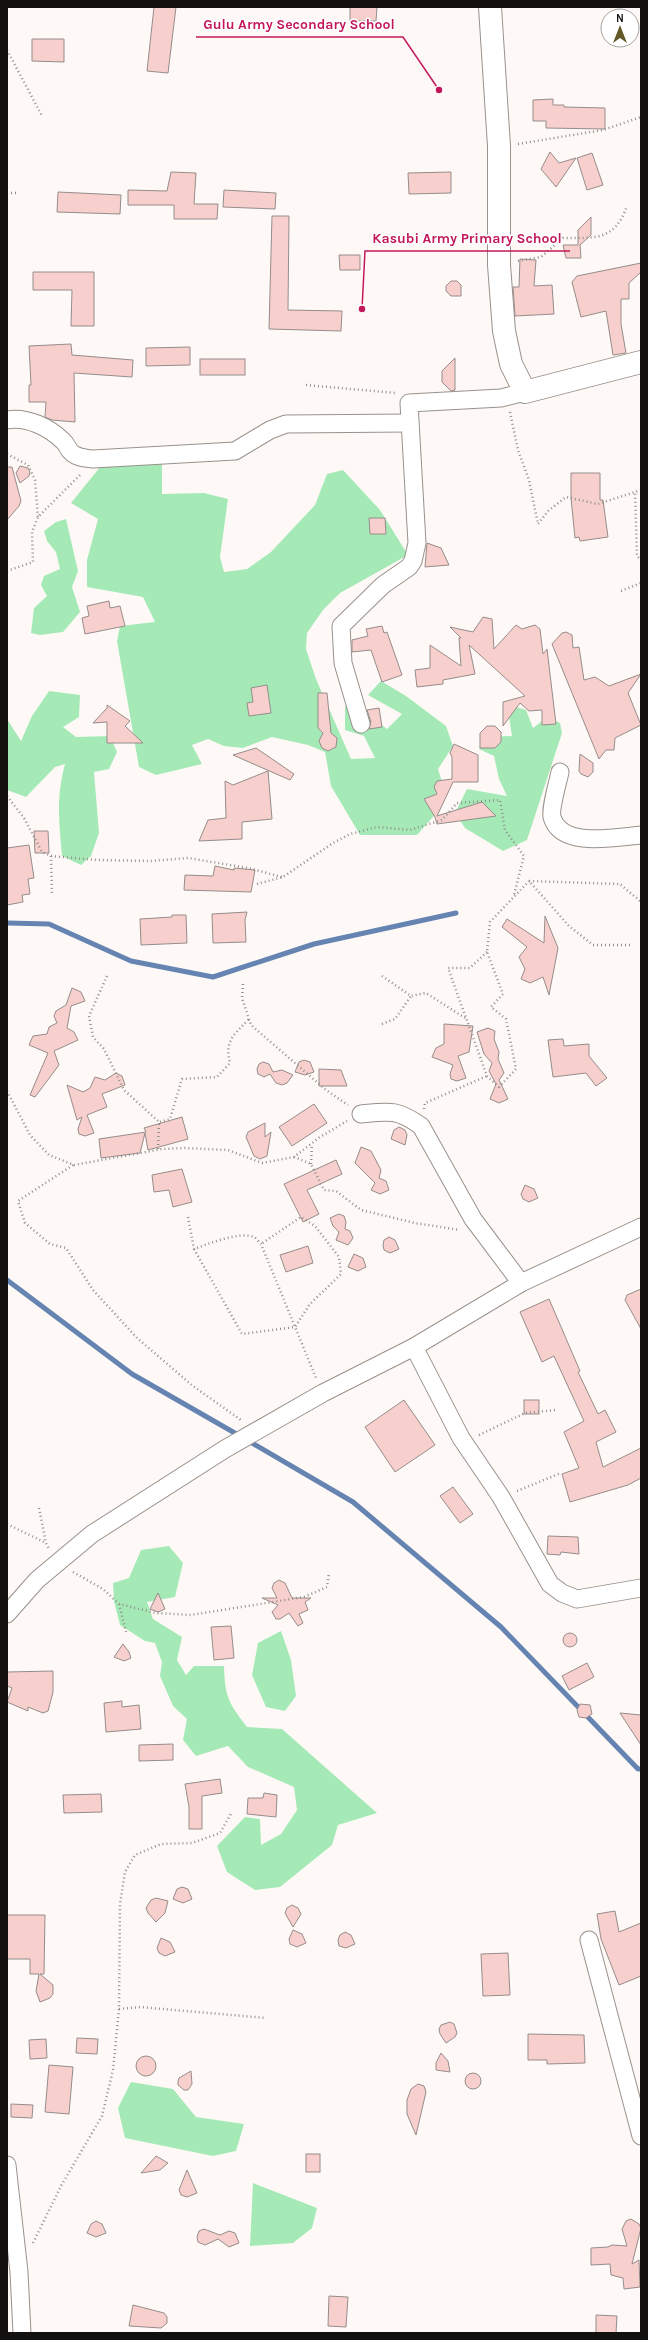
<svg xmlns="http://www.w3.org/2000/svg" width="648" height="2340" viewBox="0 0 648 2340" font-family="Karla,sans-serif">
<style>
.green{fill:#a5eab6}
.lines{fill:none;stroke-linecap:round;stroke-linejoin:round}
.stream{stroke:#6584b2;stroke-width:5}
.building{fill:#f7d0cd;stroke:#968c8b}
.street-casing{stroke:#99918c;stroke-width:19}
.secondary-casing{stroke:#99918c;stroke-width:24}
.path{stroke:#928f8c;stroke-width:2.5;stroke-dasharray:1 3;stroke-linecap:butt}
.street{stroke:#fff;stroke-width:17}
.secondary{stroke:#fff;stroke-width:22}
.leader{fill:none;stroke:#c2185b;stroke-width:1.5}
.callout-dot{fill:#c2185b;stroke:#fff;stroke-width:1.5}
.callout-label{font-size:14px;text-anchor:middle;font-weight:bold;fill:#c2185b;stroke:#fff;stroke-width:3;stroke-linejoin:round;paint-order:stroke}
</style>
<rect width="100%" height="100%" fill="#fef9f6"/>
<g class="green">
<path d="M 162,451 L 162,494 L 204,493 L 228,499 L 220,557 L 224,572 L 247,569 L 271,552 L 315,505 L 327,474 L 343,470 L 380,510 L 408,555 L 340,593 L 323,610 L 307,633 L 306,649 L 316,679 L 351,759 L 375,758 L 364,736 L 345,730 L 345,706 L 362,710 L 387,729 L 402,714 L 368,695 L 381,681 L 406,696 L 446,726 L 453,746 L 438,769 L 442,782 L 439,810 L 417,835 L 360,835 L 331,786 L 325,752 L 308,745 L 272,737 L 243,748 L 224,746 L 208,739 L 192,745 L 202,764 L 156,775 L 139,767 L 117,641 L 120,626 L 155,622 L 143,597 L 87,587 L 87,560 L 98,519 L 71,503 L 109,456 Z"/>
<path d="M 66,519 L 78,571 L 72,587 L 80,612 L 63,632 L 40,635 L 31,633 L 34,608 L 47,596 L 41,585 L 44,576 L 60,569 L 56,552 L 47,541 L 44,531 L 56,522 Z"/>
<path d="M 49,691 L 80,695 L 79,717 L 63,727 L 76,737 L 110,736 L 117,752 L 109,769 L 94,772 L 99,833 L 91,856 L 81,865 L 62,856 C 59,822 56,797 65,764 L 55,767 L 26,797 L 7,790 L 7,719 L 21,741 L 32,716 Z"/>
<path d="M 507,704 L 526,710 L 533,728 L 547,717 L 560,723 L 562,733 L 527,840 L 503,851 L 465,828 L 455,813 L 467,789 L 507,796 L 499,779 L 494,756 L 479,749 L 483,737 L 512,736 Z"/>
<path d="M 169,1546 L 183,1563 L 175,1597 L 147,1602 L 153,1619 L 182,1637 L 177,1660 L 186,1675 L 194,1666 L 224,1666 C 225,1697 228,1702 247,1727 L 282,1729 L 377,1813 L 338,1825 L 332,1845 L 280,1887 L 255,1890 L 227,1872 L 217,1846 L 245,1817 L 260,1819 L 261,1845 L 281,1834 L 297,1810 L 294,1787 L 248,1767 L 228,1746 L 196,1756 L 183,1740 L 187,1719 L 173,1706 L 160,1676 L 162,1662 L 155,1643 L 145,1641 L 120,1625 L 114,1601 L 113,1583 L 129,1578 L 141,1550 Z"/>
<path d="M 281,1631 L 291,1660 L 296,1696 L 285,1711 L 266,1707 L 252,1675 L 258,1643 Z"/>
<path d="M 131,2082 L 173,2089 L 196,2117 L 244,2124 L 236,2151 L 213,2156 L 125,2138 L 118,2108 Z"/>
<path d="M 253,2183 L 317,2208 L 312,2228 L 293,2243 L 250,2246 Z"/>
</g>
<g class="lines">
<g class="stream">
<path d="M 7,923 L 49,924 L 131,961 L 213,977 L 314,944 L 456,913"/>
<path d="M 7,1280 L 132,1374 L 240,1436"/>
<path d="M 247,1440 L 353,1502 L 501,1627 L 638,1769 L 641,1769"/>
</g>
</g>
<g class="building">
<path d="M 154,7 L 176,7 L 168,73 L 147,71 Z"/>
<path d="M 350,7 L 377,7 L 376,21 L 350,21 Z"/>
<path d="M 32,39 L 64,39 L 64,62 L 32,61 Z"/>
<path d="M 553,99 L 553,105 L 564,105 L 564,107 L 605,108 L 605,129 L 546,128 L 546,121 L 533,121 L 533,100 Z"/>
<path d="M 550,152 L 559,163 L 576,158 L 556,187 L 541,169 Z"/>
<path d="M 592,153 L 603,185 L 587,190 L 577,158 Z"/>
<path d="M 171,172 L 196,173 L 194,204 L 218,204 L 217,219 L 174,219 L 174,205 L 128,205 L 128,190 L 167,191 Z"/>
<path d="M 451,172 L 451,193 L 409,194 L 408,173 Z"/>
<path d="M 224,190 L 276,193 L 275,209 L 223,207 Z"/>
<path d="M 58,192 L 121,195 L 120,214 L 57,212 Z"/>
<path d="M 272,216 L 289,216 L 288,310 L 342,311 L 341,331 L 269,329 Z"/>
<path d="M 591,217 L 591,235 L 580,245 L 581,258 L 566,258 L 563,245 L 578,245 L 578,230 Z"/>
<path d="M 339,255 L 360,255 L 360,270 L 340,270 Z"/>
<path d="M 520,259 L 536,260 L 534,286 L 552,285 L 554,314 L 515,316 L 513,287 L 519,287 Z"/>
<path d="M 641,263 L 641,272 L 629,283 L 629,299 L 621,299 L 621,324 L 626,353 L 613,355 L 606,311 L 581,317 L 572,282 L 577,276 Z"/>
<path d="M 33,272 L 94,272 L 94,326 L 71,326 L 72,290 L 33,290 Z"/>
<path d="M 451,281 L 457,281 L 461,285 L 461,296 L 451,296 L 446,291 L 446,286 Z"/>
<path d="M 71,344 L 72,355 L 133,360 L 132,377 L 74,373 L 75,422 L 52,420 L 45,417 L 46,402 L 29,402 L 29,385 L 31,385 L 29,346 Z"/>
<path d="M 190,347 L 190,365 L 146,366 L 146,348 Z"/>
<path d="M 455,358 L 455,390 L 451,391 L 442,382 L 442,371 Z"/>
<rect x="200" y="359" width="45" height="16"/>
<path d="M 20,466 L 28,468 L 30,472 L 29,476 L 20,483 L 16,473 Z"/>
<path d="M 7,467 L 12,467 L 21,501 L 19,506 L 7,520 Z"/>
<path d="M 571,473 L 600,473 L 600,500 L 603,500 L 608,537 L 580,541 L 579,537 L 575,538 L 571,498 Z"/>
<path d="M 369,518 L 385,518 L 386,534 L 370,534 Z"/>
<path d="M 427,543 L 441,548 L 449,565 L 425,567 Z"/>
<path d="M 109,601 L 110,608 L 120,606 L 125,626 L 85,634 L 82,618 L 89,616 L 87,606 Z"/>
<path d="M 483,617 L 492,619 L 494,649 L 516,625 L 522,629 L 535,625 L 540,629 L 543,654 L 547,649 L 556,724 L 542,725 L 542,710 L 529,711 L 520,703 L 503,726 L 503,702 L 525,696 L 469,645 L 475,674 L 443,680 L 443,684 L 417,687 L 415,670 L 430,668 L 430,645 L 461,666 L 459,638 L 461,638 L 450,627 L 473,632 Z"/>
<path d="M 382,626 L 384,633 L 387,632 L 402,675 L 382,682 L 371,650 L 352,652 L 352,640 L 368,636 L 366,629 Z"/>
<path d="M 566,632 L 572,635 L 573,648 L 579,647 L 584,680 L 595,677 L 609,686 L 641,674 L 628,693 L 641,725 L 615,738 L 614,750 L 606,750 L 599,759 L 552,644 L 562,633 Z"/>
<path d="M 267,685 L 271,713 L 249,716 L 247,703 L 253,702 L 251,688 Z"/>
<path d="M 318,693 L 327,693 L 331,733 L 337,738 L 336,747 L 328,751 L 322,748 L 319,741 L 323,733 L 318,728 Z"/>
<path d="M 107,705 L 130,721 L 125,726 L 143,743 L 107,743 L 107,722 L 93,723 L 107,708 Z"/>
<path d="M 379,708 L 382,727 L 369,729 L 371,722 L 367,710 Z"/>
<path d="M 487,726 L 495,726 L 501,732 L 501,742 L 495,748 L 480,748 L 480,733 Z"/>
<path d="M 454,744 L 478,755 L 478,782 L 453,782 L 437,816 L 482,802 L 496,816 L 437,824 L 435,817 L 424,799 L 437,794 L 434,787 L 437,781 L 452,779 L 452,757 L 450,753 Z"/>
<path d="M 256,748 L 294,774 L 290,780 L 233,755 Z"/>
<path d="M 580,754 L 593,763 L 593,772 L 588,777 L 581,774 L 579,771 Z"/>
<path d="M 268,771 L 272,819 L 242,822 L 242,839 L 199,841 L 208,820 L 226,818 L 225,781 L 233,785 Z"/>
<path d="M 34,831 L 48,831 L 49,853 L 35,853 Z"/>
<path d="M 29,845 L 34,878 L 28,879 L 30,894 L 22,895 L 23,902 L 7,905 L 7,848 Z"/>
<path d="M 215,866 L 234,870 L 234,868 L 255,870 L 251,892 L 184,890 L 185,875 L 213,876 Z"/>
<path d="M 247,912 L 245,920 L 246,942 L 213,943 L 212,914 Z"/>
<path d="M 172,915 L 186,915 L 187,943 L 141,945 L 140,919 L 172,917 Z"/>
<path d="M 545,916 L 558,948 L 549,995 L 543,977 L 530,983 L 521,979 L 525,969 L 519,957 L 527,947 L 502,927 L 507,919 L 544,943 Z"/>
<path d="M 72,988 L 81,992 L 85,1001 L 71,1006 L 67,1028 L 74,1032 L 78,1040 L 54,1051 L 59,1065 L 35,1097 L 30,1095 L 48,1053 L 29,1045 L 33,1036 L 47,1034 L 49,1027 L 57,1023 L 54,1016 L 56,1011 L 66,1005 Z"/>
<path d="M 444,1024 L 473,1026 L 469,1052 L 458,1056 L 466,1078 L 457,1081 L 451,1079 L 450,1074 L 453,1065 L 432,1057 L 436,1048 L 444,1044 Z"/>
<path d="M 488,1028 L 495,1031 L 494,1039 L 499,1052 L 498,1059 L 504,1073 L 499,1080 L 508,1099 L 499,1103 L 490,1099 L 496,1084 L 489,1071 L 492,1063 L 484,1054 L 477,1032 Z"/>
<path d="M 563,1039 L 564,1046 L 589,1044 L 589,1056 L 607,1078 L 596,1086 L 586,1073 L 553,1077 L 548,1040 Z"/>
<path d="M 304,1060 L 310,1062 L 314,1072 L 305,1075 L 295,1072 L 299,1062 Z"/>
<path d="M 263,1062 L 269,1064 L 273,1072 L 282,1070 L 293,1075 L 287,1083 L 282,1085 L 276,1083 L 270,1074 L 264,1077 L 258,1074 L 257,1069 L 259,1064 Z"/>
<path d="M 319,1069 L 341,1070 L 347,1086 L 319,1086 Z"/>
<path d="M 116,1073 L 122,1076 L 125,1085 L 102,1094 L 107,1107 L 87,1115 L 94,1133 L 85,1136 L 79,1134 L 78,1129 L 82,1117 L 77,1120 L 67,1085 L 83,1092 L 90,1088 L 95,1077 L 105,1080 Z"/>
<path d="M 314,1104 L 327,1123 L 292,1146 L 279,1127 Z"/>
<path d="M 182,1117 L 188,1139 L 148,1150 L 145,1133 L 140,1153 L 101,1158 L 99,1139 L 146,1132 L 144,1128 Z"/>
<path d="M 265,1123 L 265,1137 L 271,1132 L 267,1156 L 260,1159 L 254,1156 L 246,1137 L 248,1132 Z"/>
<path d="M 399,1127 L 405,1130 L 407,1135 L 405,1145 L 391,1139 L 394,1130 Z"/>
<path d="M 361,1147 L 371,1151 L 381,1170 L 379,1178 L 386,1181 L 389,1190 L 380,1194 L 371,1190 L 375,1183 L 355,1163 Z"/>
<path d="M 336,1160 L 342,1174 L 307,1190 L 319,1214 L 303,1222 L 284,1184 Z"/>
<path d="M 182,1169 L 192,1202 L 173,1207 L 169,1190 L 154,1192 L 152,1175 Z"/>
<path d="M 525,1185 L 534,1189 L 538,1198 L 529,1202 L 523,1199 L 521,1194 Z"/>
<path d="M 339,1214 L 344,1216 L 346,1222 L 345,1229 L 350,1231 L 353,1238 L 348,1245 L 336,1240 L 339,1232 L 333,1226 L 330,1218 Z"/>
<path d="M 389,1237 L 395,1240 L 399,1249 L 390,1253 L 384,1250 L 383,1245 L 384,1240 Z"/>
<path d="M 308,1246 L 313,1263 L 286,1272 L 280,1255 Z"/>
<path d="M 354,1254 L 363,1258 L 366,1267 L 358,1271 L 348,1267 Z"/>
<path d="M 641,1289 L 641,1329 L 625,1300 L 627,1295 Z"/>
<path d="M 549,1299 L 580,1371 L 578,1372 L 598,1414 L 605,1410 L 616,1432 L 596,1442 L 603,1467 L 641,1448 L 641,1478 L 628,1485 L 570,1502 L 562,1474 L 579,1468 L 564,1432 L 584,1421 L 554,1356 L 542,1362 L 520,1312 Z"/>
<path d="M 404,1400 L 435,1445 L 395,1472 L 365,1427 Z"/>
<rect x="524" y="1400" width="15" height="14"/>
<path d="M 453,1487 L 473,1514 L 460,1523 L 440,1496 Z"/>
<path d="M 548,1536 L 578,1537 L 579,1554 L 561,1552 L 560,1555 L 547,1554 Z"/>
<path d="M 279,1580 L 285,1583 L 292,1598 L 311,1598 L 305,1602 L 308,1610 L 299,1614 L 303,1623 L 298,1626 L 289,1613 L 280,1619 L 276,1619 L 272,1612 L 278,1605 L 262,1598 L 277,1598 L 272,1588 L 274,1583 Z"/>
<path d="M 158,1593 L 165,1609 L 158,1612 L 150,1609 Z"/>
<path d="M 231,1626 L 234,1658 L 214,1660 L 211,1627 Z"/>
<circle cx="570" cy="1640" r="7"/>
<path d="M 123,1644 L 129,1652 L 131,1658 L 124,1661 L 114,1657 Z"/>
<path d="M 587,1663 L 594,1677 L 569,1690 L 562,1676 Z"/>
<path d="M 53,1671 L 53,1692 L 48,1711 L 43,1713 L 28,1707 L 28,1711 L 7,1702 L 12,1688 L 7,1686 L 7,1672 Z"/>
<path d="M 122,1701 L 122,1707 L 139,1705 L 141,1729 L 106,1732 L 104,1703 Z"/>
<path d="M 580,1704 L 590,1705 L 592,1714 L 586,1718 L 579,1717 L 577,1710 Z"/>
<path d="M 620,1713 L 641,1715 L 641,1745 Z"/>
<path d="M 173,1744 L 173,1760 L 139,1761 L 139,1745 Z"/>
<path d="M 220,1779 L 222,1793 L 202,1796 L 202,1829 L 189,1829 L 189,1807 L 185,1784 Z"/>
<path d="M 264,1793 L 277,1795 L 276,1817 L 247,1814 L 248,1798 L 263,1798 Z"/>
<path d="M 101,1794 L 102,1812 L 64,1813 L 63,1795 Z"/>
<path d="M 182,1887 L 188,1889 L 192,1899 L 183,1903 L 173,1899 L 177,1889 Z"/>
<path d="M 156,1898 L 168,1901 L 165,1913 L 156,1922 L 148,1913 L 146,1908 L 151,1900 Z"/>
<path d="M 292,1905 L 298,1908 L 301,1914 L 293,1927 L 285,1913 L 287,1908 Z"/>
<path d="M 615,1911 L 619,1932 L 641,1923 L 641,1976 L 619,1985 L 601,1939 L 597,1914 Z"/>
<path d="M 7,1915 L 45,1915 L 44,1974 L 40,1974 L 53,1985 L 53,1994 L 50,1998 L 40,2002 L 36,1991 L 39,1974 L 30,1974 L 30,1959 L 7,1959 Z"/>
<path d="M 293,1930 L 302,1934 L 306,1943 L 297,1947 L 290,1944 L 289,1939 Z"/>
<path d="M 345,1932 L 351,1935 L 355,1944 L 346,1948 L 339,1946 L 338,1940 L 340,1935 Z"/>
<path d="M 161,1938 L 170,1942 L 175,1952 L 165,1956 L 159,1953 L 157,1948 Z"/>
<path d="M 508,1953 L 510,1995 L 483,1996 L 481,1954 Z"/>
<path d="M 450,2022 L 454,2024 L 457,2033 L 455,2037 L 446,2043 L 440,2034 L 439,2029 L 441,2025 Z"/>
<path d="M 528,2034 L 584,2035 L 585,2063 L 547,2064 L 547,2060 L 528,2060 Z"/>
<path d="M 77,2038 L 98,2039 L 97,2054 L 76,2053 Z"/>
<path d="M 46,2039 L 47,2058 L 30,2059 L 29,2040 Z"/>
<path d="M 441,2053 L 448,2061 L 450,2072 L 436,2070 L 436,2063 Z"/>
<circle cx="146" cy="2066" r="10"/>
<path d="M 49,2065 L 73,2067 L 69,2114 L 45,2112 Z"/>
<path d="M 191,2071 L 192,2084 L 188,2090 L 184,2090 L 178,2085 L 178,2081 L 179,2078 Z"/>
<circle cx="473" cy="2081" r="8"/>
<path d="M 418,2084 L 424,2086 L 426,2092 L 416,2135 L 407,2114 L 407,2100 L 411,2089 Z"/>
<path d="M 11,2104 L 33,2105 L 32,2118 L 11,2117 Z"/>
<rect x="306" y="2154" width="14" height="18"/>
<path d="M 156,2156 L 168,2163 L 160,2170 L 141,2173 Z"/>
<path d="M 187,2170 L 197,2193 L 187,2197 L 181,2195 L 179,2190 Z"/>
<path d="M 631,2219 L 639,2224 L 641,2228 L 632,2264 L 639,2260 L 640,2287 L 624,2289 L 623,2278 L 611,2275 L 610,2264 L 591,2265 L 591,2248 L 608,2247 L 612,2245 L 627,2246 L 622,2229 L 626,2221 Z"/>
<path d="M 96,2221 L 102,2224 L 106,2233 L 96,2237 L 87,2233 L 91,2224 Z"/>
<path d="M 204,2229 L 220,2235 L 229,2231 L 235,2233 L 239,2243 L 229,2247 L 218,2239 L 205,2245 L 198,2242 L 197,2237 L 199,2231 Z"/>
<path d="M 329,2296 L 348,2297 L 346,2327 L 328,2326 Z"/>
<path d="M 133,2305 L 164,2313 L 167,2317 L 167,2323 L 161,2328 L 129,2326 Z"/>
<path d="M 596,2315 L 617,2316 L 616,2333 L 596,2333 Z"/>
</g>
<g class="lines">
<defs>
<g id="street">
<path d="M 7,420 C 27,416 50,428 63,441 C 67,444 68,450 72,453 C 78,458 85,458 93,459 L 235,451 L 270,430 L 286,424 L 409,423"/>
<path d="M 361,724 L 343,663 L 341,626 L 383,585 L 409,567 L 413,561 L 417,543 L 409,403 L 501,398 L 525,392"/>
<path d="M 560,772 C 558,782 550,809 552,817 C 561,849 616,837 641,835"/>
<path d="M 361,1114 C 389,1111 397,1109 421,1126 L 473,1219 L 521,1283"/>
<path d="M 414,1347 L 461,1438 L 501,1497 L 550,1584 L 562,1593 L 577,1599 L 641,1588"/>
<path d="M 7,1614 L 37,1580 L 92,1534 L 225,1449 L 323,1393 L 414,1347 L 521,1283 L 641,1227"/>
<path d="M 589,1940 L 641,2136"/>
<path d="M 7,2165 L 19,2272 L 22,2333"/>
</g>
<path id="secondary" d="M 490,7 L 499,146 L 499,265 L 504,331 L 511,364 L 525,392 L 641,362"/>
</defs>
<use href="#street" class="street-casing"/>
<use href="#secondary" class="secondary-casing"/>
<g class="path">
<path d="M 7,50 L 42,116"/>
<path d="M 518,144 L 603,130 L 641,117"/>
<path d="M 7,193 L 17,193"/>
<path d="M 518,261 L 541,257 L 563,238 C 594,238 615,241 627,206"/>
<path d="M 306,385 L 396,393"/>
<path d="M 510,412 L 518,450 L 529,480 L 538,524 L 548,511 L 566,497 L 598,504 L 635,492"/>
<path d="M 7,454 L 28,465 L 35,480 L 38,517"/>
<path d="M 641,490 L 635,492 L 637,556 L 641,560"/>
<path d="M 7,571 L 33,562 L 32,532 L 38,517 L 82,473"/>
<path d="M 621,591 L 641,583"/>
<path d="M 7,796 L 24,818 L 42,852 L 51,856 L 52,895"/>
<path d="M 51,856 L 97,860 L 151,861 L 188,858 L 248,868 L 282,877"/>
<path d="M 257,884 L 283,877 L 333,843 L 350,834 L 377,827 L 410,830 L 442,820 L 457,803 L 500,800 L 505,830 L 524,856 L 514,895"/>
<path d="M 630,945 L 593,945 L 569,926 L 529,881 L 620,884 L 641,902"/>
<path d="M 487,952 L 470,968 L 448,968 L 487,1076 L 499,1087 L 516,1069 L 506,1019 L 491,1007 L 503,994 L 487,952 L 490,922 L 529,881"/>
<path d="M 107,976 L 89,1016 L 93,1037 L 104,1049 L 124,1090 L 159,1122"/>
<path d="M 382,976 L 411,996 L 426,993 L 465,1018"/>
<path d="M 243,984 L 242,998 L 251,1025 L 326,1090 L 348,1105"/>
<path d="M 382,1024 L 395,1019 L 411,996"/>
<path d="M 7,1091 L 30,1135 L 49,1155 L 74,1165 L 162,1149 L 185,1148 L 228,1150 L 262,1163 L 294,1157 L 320,1137 L 347,1121"/>
<path d="M 424,1109 L 425,1103 L 487,1076"/>
<path d="M 158,1149 L 159,1122 L 170,1119 L 182,1079 L 217,1077 L 230,1063 C 224,1040 235,1034 249,1019"/>
<path d="M 294,1157 L 311,1164 L 324,1190 L 336,1191 L 361,1210 L 415,1223 L 460,1230"/>
<path d="M 311,1164 L 312,1144"/>
<path d="M 73,1165 L 18,1201 L 25,1223 L 50,1244 L 66,1248 L 93,1290 L 137,1338 L 193,1386 L 241,1420"/>
<path d="M 188,1217 L 194,1249 C 208,1244 240,1231 254,1237 C 256,1238 259,1242 261,1244 L 316,1378"/>
<path d="M 194,1249 L 242,1334 L 295,1327 L 310,1304 L 341,1274 L 339,1257 L 315,1226 L 301,1217 L 261,1244"/>
<path d="M 479,1435 L 525,1413 L 556,1410"/>
<path d="M 517,1491 L 561,1473"/>
<path d="M 39,1508 L 46,1543 L 49,1549"/>
<path d="M 7,1524 L 46,1543"/>
<path d="M 73,1572 L 103,1589 L 119,1604 L 156,1613 L 191,1615 L 304,1597 L 327,1587 L 329,1573"/>
<path d="M 119,1604 L 126,1632"/>
<path d="M 119,2009 L 140,2007 L 266,2018"/>
<path d="M 33,2243 L 61,2186 L 102,2116 L 113,2070 L 119,2009 L 120,1904 L 125,1872 L 135,1855 L 161,1844 L 192,1843 L 220,1833 L 232,1812"/>
</g>
<use href="#street" class="street"/>
<use href="#secondary" class="secondary"/>
</g>
<path class="leader" d="M439 90L403 37H196M362 309L365 251H570"/>
<g class="callout-dot">
<circle cx="439" cy="90" r="4"/>
<circle cx="362" cy="309" r="4"/>
</g>
<g class="callout-label">
<text x="299" y="29">Gulu Army Secondary School</text>
<text x="467" y="243">Kasubi Army Primary School</text>
</g>
<rect width="648" height="2340" fill="none" stroke="#13110f" stroke-width="16"/>
<g transform="translate(620 28)"><circle r="19" fill="#ffffff" stroke="#a1a09f"/>
<path d="M0-3L7 15L0 10L-7 15Z" fill="#625825"/>
<text y="-6" font-size="11" font-weight="bold" text-anchor="middle" fill="#13110f">N</text>
</g>
</svg>
